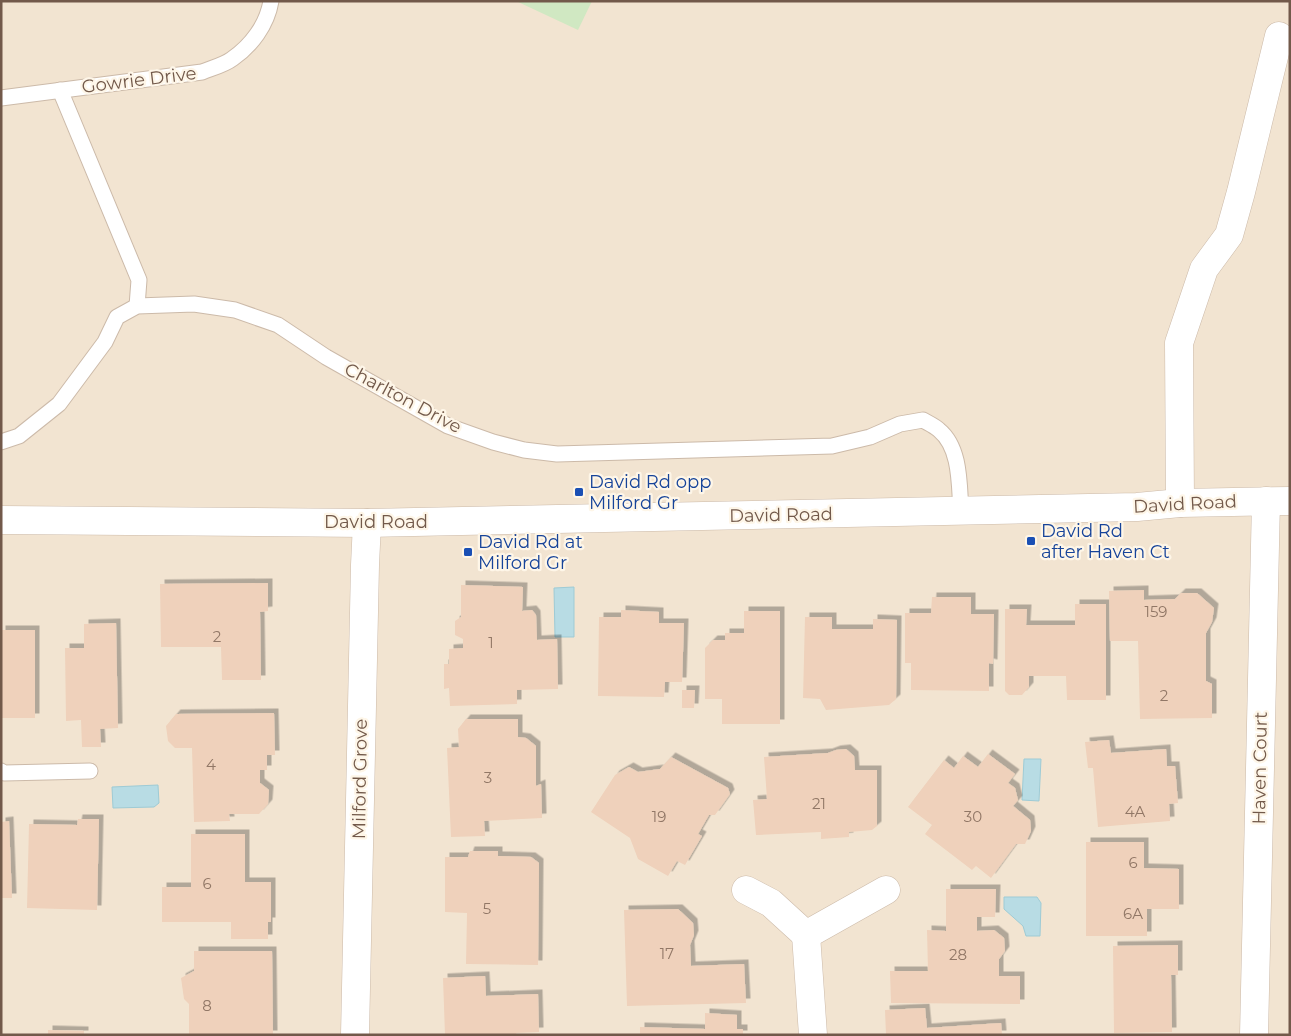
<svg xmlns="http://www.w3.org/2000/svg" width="1291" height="1036" viewBox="0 0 1291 1036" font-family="Montserrat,sans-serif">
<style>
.residential{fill:#f2e4d1}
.green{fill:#d0e8c2}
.water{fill:#b8dce4;stroke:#9ecbd5}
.building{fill:#efd1bb;filter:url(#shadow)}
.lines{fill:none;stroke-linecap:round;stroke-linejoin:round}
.service-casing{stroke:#ccbaa9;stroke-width:17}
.minor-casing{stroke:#ccbaa9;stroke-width:29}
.service{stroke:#fff;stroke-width:15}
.minor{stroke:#fff;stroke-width:28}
.transit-dot{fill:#1a4fb4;stroke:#fef6e8;stroke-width:2}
.labels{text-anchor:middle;stroke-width:4.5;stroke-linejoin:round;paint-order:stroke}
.number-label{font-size:15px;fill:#917766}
.street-label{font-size:18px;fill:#72594a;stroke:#fef6e8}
.transit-label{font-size:18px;fill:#164399;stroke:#fef6e8;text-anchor:start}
</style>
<defs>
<filter id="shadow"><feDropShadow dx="4.5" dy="-4.5" stdDeviation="0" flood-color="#0004"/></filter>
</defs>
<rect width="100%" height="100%" fill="#fbf2e2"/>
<rect class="residential" x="1" y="1" width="1289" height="1034"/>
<path class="green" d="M 516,1 L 592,1 L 578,30 Z"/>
<g class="water">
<path d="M 574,587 L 574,637 L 555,637 L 554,588 Z"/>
<path d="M 1024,759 L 1041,759 L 1039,801 L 1022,800 Z"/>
<path d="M 158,785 L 159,803 L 154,807 L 113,808 L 112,787 Z"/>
<path d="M 1004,897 L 1037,897 L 1041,903 L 1040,936 L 1026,936 L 1023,926 L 1004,909 Z"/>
</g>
<g class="building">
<path d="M 268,583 L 268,611 L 260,612 L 261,680 L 222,680 L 221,647 L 161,647 L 160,584 Z"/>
<path d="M 461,585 L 523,587 L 522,611 L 532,610 L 536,615 L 537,640 L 557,639 L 558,689 L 517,690 L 517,704 L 450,706 L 449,688 L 444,689 L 444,664 L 449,664 L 449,649 L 463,648 L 463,639 L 455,635 L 455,621 L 461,617 Z"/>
<path d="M 1144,590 L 1144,600 L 1175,599 L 1181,593 L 1197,593 L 1214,608 L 1212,622 L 1206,633 L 1206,681 L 1212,684 L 1212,718 L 1140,719 L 1138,641 L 1110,641 L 1109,591 Z"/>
<path d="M 932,597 L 971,597 L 971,614 L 994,614 L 993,664 L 989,663 L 989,691 L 911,690 L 911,663 L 905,663 L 905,613 L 931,613 Z"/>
<path d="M 1075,604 L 1106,604 L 1106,700 L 1067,700 L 1066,676 L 1029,676 L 1029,687 L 1022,695 L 1009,695 L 1005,691 L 1005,609 L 1027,609 L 1026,625 L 1075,625 Z"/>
<path d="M 621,610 L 659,612 L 659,623 L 684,623 L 682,682 L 665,682 L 664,697 L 598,696 L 599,617 L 621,617 Z"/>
<path d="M 744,611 L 780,611 L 780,724 L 722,724 L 722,699 L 705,699 L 705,648 L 713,640 L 725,640 L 725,633 L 744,633 Z"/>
<path d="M 805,617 L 832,617 L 832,629 L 873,629 L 873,619 L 897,620 L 896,699 L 889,705 L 826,710 L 820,699 L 803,698 Z"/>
<path d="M 116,623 L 118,728 L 100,729 L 101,747 L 82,747 L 81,720 L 66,721 L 65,648 L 84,648 L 84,624 Z"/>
<rect x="1" y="630" width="34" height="88"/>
<path d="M 682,690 L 695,690 L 694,708 L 682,708 Z"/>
<path d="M 274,713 L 275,755 L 267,755 L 267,770 L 260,770 L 260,783 L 269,790 L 268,804 L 259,814 L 229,814 L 230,821 L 194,822 L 192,748 L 175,748 L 168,741 L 166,726 L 176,714 Z"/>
<path d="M 466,719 L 518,719 L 518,737 L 526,738 L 536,746 L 536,786 L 541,784 L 542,818 L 484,821 L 485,836 L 451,837 L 447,748 L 459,747 L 458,729 Z"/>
<path d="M 1109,740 L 1111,753 L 1166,749 L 1167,766 L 1175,766 L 1178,803 L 1169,804 L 1170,821 L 1098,827 L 1093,768 L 1088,768 L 1085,742 Z"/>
<path d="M 846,749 L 854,756 L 855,770 L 877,770 L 877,826 L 872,830 L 849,832 L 849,837 L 821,839 L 821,832 L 756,835 L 753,800 L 767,799 L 764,757 L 828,753 L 836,750 Z"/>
<path d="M 988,754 L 1015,774 L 1008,783 L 1015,788 L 1018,800 L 1013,806 L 1030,820 L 1031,831 L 1025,844 L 1016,844 L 991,878 L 976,866 L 972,870 L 925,834 L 932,825 L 908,807 L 944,760 L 954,768 L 963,756 L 978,767 Z"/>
<path d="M 671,757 L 728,788 L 730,794 L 715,815 L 709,815 L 698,834 L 702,836 L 685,865 L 677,861 L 668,876 L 638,859 L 630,838 L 591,812 L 615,775 L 629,767 L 638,772 L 660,769 Z"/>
<path d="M 78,819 L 99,819 L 97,910 L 27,908 L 29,824 L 77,825 Z"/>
<path d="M 9,821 L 12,898 L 1,898 L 1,822 Z"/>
<path d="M 191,834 L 245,834 L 245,882 L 271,882 L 271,922 L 268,922 L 268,939 L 231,939 L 231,922 L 162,922 L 162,887 L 191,887 Z"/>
<path d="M 1086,842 L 1144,842 L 1144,868 L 1179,869 L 1179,909 L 1147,909 L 1147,936 L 1086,936 Z"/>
<path d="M 470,851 L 498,851 L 498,856 L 531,857 L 539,863 L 538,965 L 466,964 L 467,913 L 445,912 L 445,857 L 468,857 Z"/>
<path d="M 946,889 L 996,889 L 995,917 L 977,917 L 977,931 L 994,930 L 1004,938 L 1005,951 L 999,959 L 999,976 L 1020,976 L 1020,1004 L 891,1003 L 890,971 L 928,971 L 927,930 L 946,931 Z"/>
<path d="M 678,909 L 693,923 L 694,935 L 690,945 L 691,966 L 744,964 L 746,1003 L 627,1006 L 624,910 Z"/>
<path d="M 1178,945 L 1178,975 L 1171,975 L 1172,1032 L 1114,1033 L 1113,946 Z"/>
<path d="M 194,951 L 272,951 L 273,1035 L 189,1035 L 189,1004 L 184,999 L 181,978 L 194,971 Z"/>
<path d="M 485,976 L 486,996 L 538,994 L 539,1032 L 516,1033 L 517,1035 L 445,1035 L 443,978 Z"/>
<path d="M 925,1008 L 927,1028 L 1001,1023 L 1002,1035 L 886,1035 L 885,1010 Z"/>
<path d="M 705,1013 L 737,1015 L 737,1029 L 743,1029 L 743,1035 L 640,1035 L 640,1027 L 705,1029 Z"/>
<path d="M 48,1030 L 84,1031 L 84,1035 L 48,1035 Z"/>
</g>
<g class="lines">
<defs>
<g id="service">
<path d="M 60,90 L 139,280 L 137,306"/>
<path d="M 1,98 L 202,72 C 212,68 224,65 232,59 C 251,46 267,25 271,1"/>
<path d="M 1,442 L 19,436 L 59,404 L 105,342 L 117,317 L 137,306 L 194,304 L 235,310 L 278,325 L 326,357 L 448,426 L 493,442 L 524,450 L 557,454 L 832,446 L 870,437 L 900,424 L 923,420 C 928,423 935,426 939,430 C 961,448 959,485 961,511"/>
<path d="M 1,771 L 4,773 L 90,771"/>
</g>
<g id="minor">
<path d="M 1180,503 L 1179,343 L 1204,269 L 1229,235 L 1241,192 L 1279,36"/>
<path d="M 1,520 L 367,523 L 1137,507 L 1180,503 L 1290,501"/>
<path d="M 746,890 L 771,903 L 806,935 L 886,890"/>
<path d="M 806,935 L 813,1035"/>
<path d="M 355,1035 L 365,565 L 367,523"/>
<path d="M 1254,1035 L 1266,501"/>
</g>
</defs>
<use href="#service" class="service-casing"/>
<use href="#minor" class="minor-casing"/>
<use href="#service" class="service"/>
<use href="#minor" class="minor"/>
</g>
<g class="transit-dot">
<rect x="574" y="487" width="10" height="10" rx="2.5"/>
<rect x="1026" y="536" width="10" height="10" rx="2.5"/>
<rect x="463" y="547" width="10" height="10" rx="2.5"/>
</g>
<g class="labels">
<g class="number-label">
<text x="1156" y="617">159</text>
<text x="217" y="642">2</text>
<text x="491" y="648">1</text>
<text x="1164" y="701">2</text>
<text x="211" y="770">4</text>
<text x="488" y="783">3</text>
<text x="819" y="809">21</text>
<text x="1135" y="817">4A</text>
<text x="659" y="822">19</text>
<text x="973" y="822">30</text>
<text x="1133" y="868">6</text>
<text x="207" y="889">6</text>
<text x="487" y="914">5</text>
<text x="1133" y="919">6A</text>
<text x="667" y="959">17</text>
<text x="958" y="960">28</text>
<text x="207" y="1011">8</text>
</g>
<g class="street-label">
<text transform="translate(139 80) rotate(-7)" y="6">Gowrie Drive</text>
<text transform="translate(403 398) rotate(28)" y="6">Charlton Drive</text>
<text transform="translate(1185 504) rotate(-3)" y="6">David Road</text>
<text transform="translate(781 515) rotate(-1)" y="6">David Road</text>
<text x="376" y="528">David Road</text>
<text transform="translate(1260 768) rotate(-89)" y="6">Haven Court</text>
<text transform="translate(360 779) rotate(-89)" y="6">Milford Grove</text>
</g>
<g class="transit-label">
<text x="589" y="488">David Rd opp<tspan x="589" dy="21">Milford Gr</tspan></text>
<text x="1041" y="537">David Rd<tspan x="1041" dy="21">after Haven Ct</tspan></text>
<text x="478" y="548">David Rd at<tspan x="478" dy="21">Milford Gr</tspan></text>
</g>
</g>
<rect width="1291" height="1036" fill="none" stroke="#72594a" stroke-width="5"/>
</svg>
